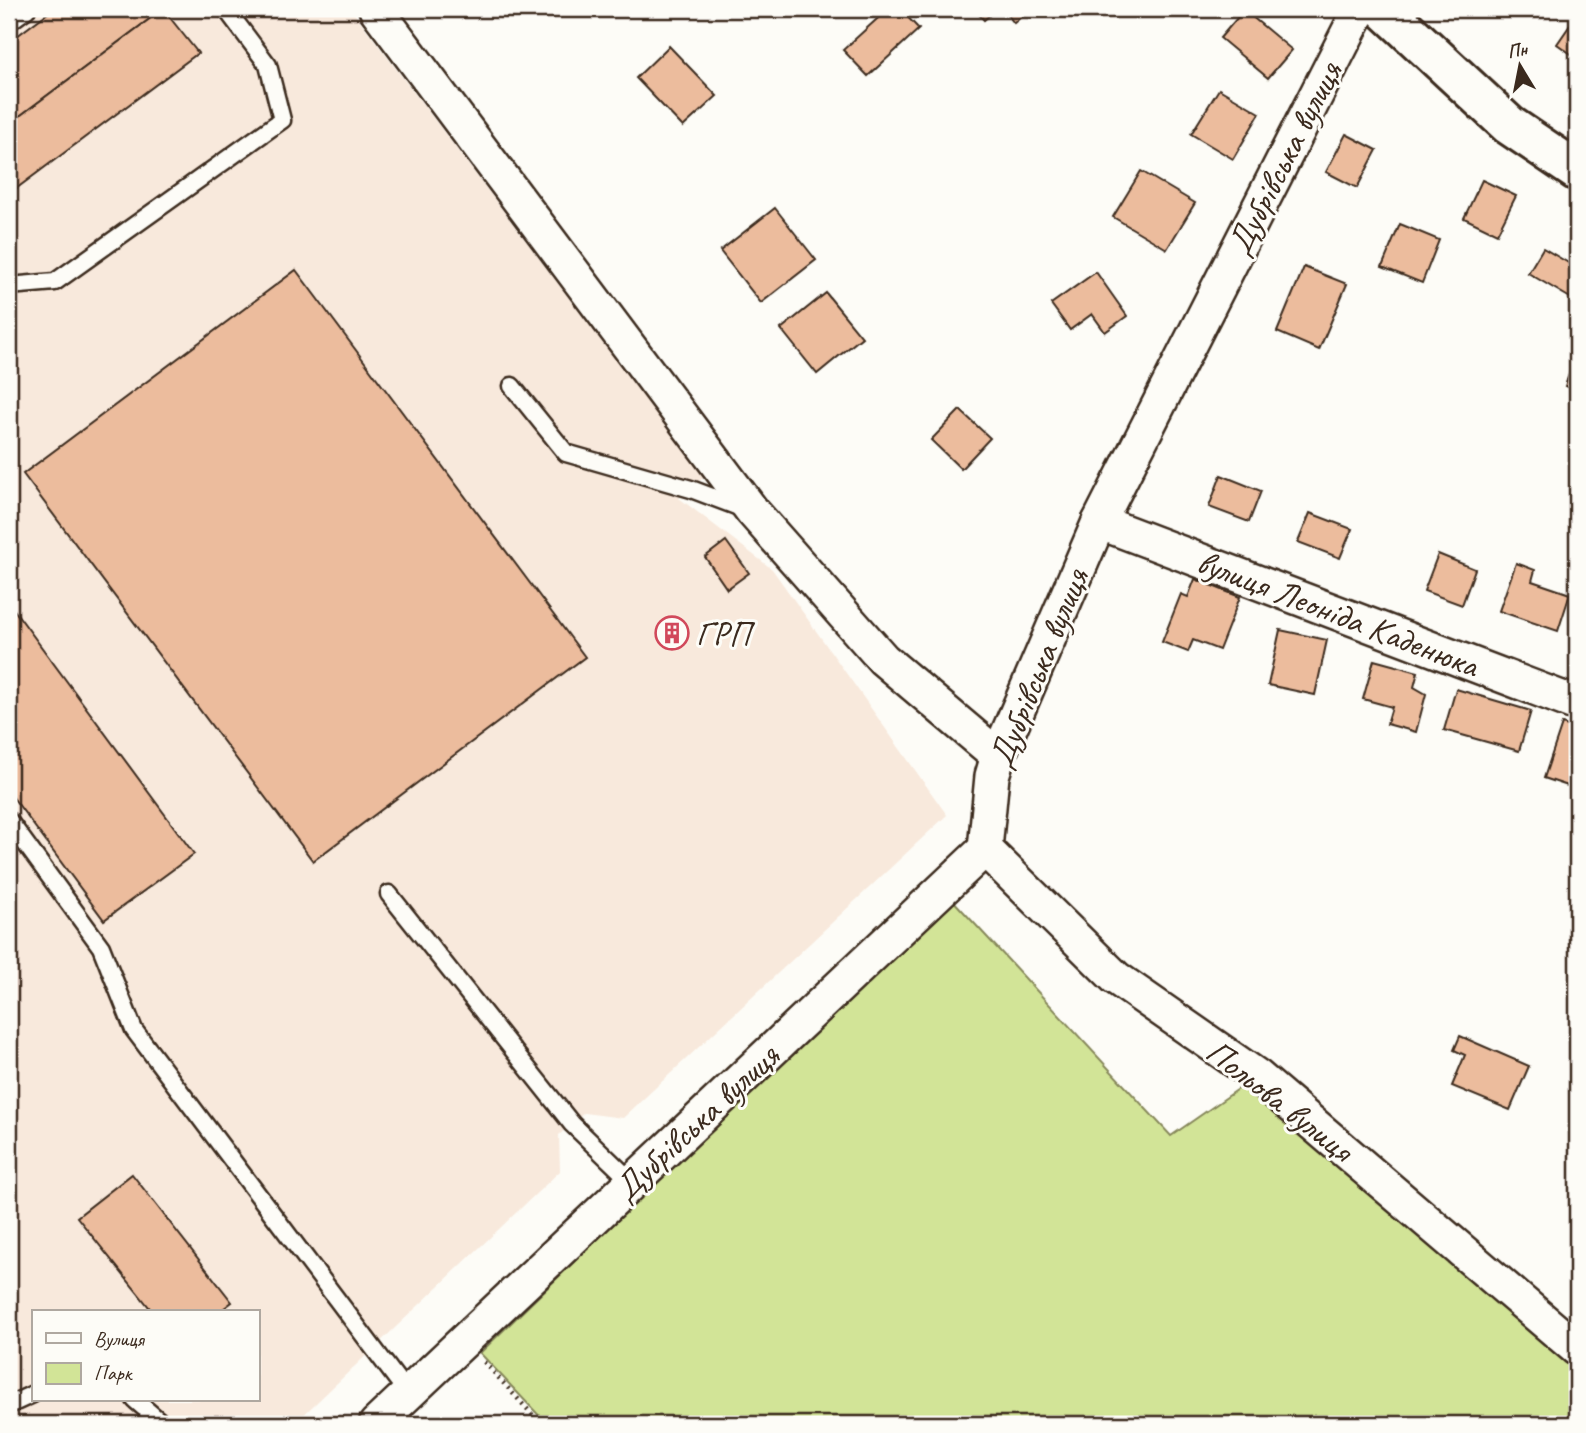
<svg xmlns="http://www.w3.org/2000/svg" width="1586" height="1433" viewBox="0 0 1586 1433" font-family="Caveat,sans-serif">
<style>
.built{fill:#f8e9dc;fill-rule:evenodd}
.green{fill:#d2e497;stroke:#86875a;stroke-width:2}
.building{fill:#ecbc9d;stroke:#3b2a1e;stroke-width:2}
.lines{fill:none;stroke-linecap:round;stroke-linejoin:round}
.service-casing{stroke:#3b2a1e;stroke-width:21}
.minor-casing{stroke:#3b2a1e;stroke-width:38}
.primary-casing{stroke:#3b2a1e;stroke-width:44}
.path{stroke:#3b2a1e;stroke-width:4.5;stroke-dasharray:2 5;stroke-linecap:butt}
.service{stroke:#fdfcf7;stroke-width:16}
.minor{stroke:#fdfcf7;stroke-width:33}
.primary{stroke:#fdfcf7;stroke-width:38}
.labels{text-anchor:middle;stroke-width:6;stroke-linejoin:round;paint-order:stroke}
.street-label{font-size:35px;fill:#3b2a1e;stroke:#fdfcf7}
.poi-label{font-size:35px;fill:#3b2a1e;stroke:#fdfcf7;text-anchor:start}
</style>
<rect width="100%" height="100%" fill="#fdfcf7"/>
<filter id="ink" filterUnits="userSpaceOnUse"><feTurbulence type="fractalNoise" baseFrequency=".0143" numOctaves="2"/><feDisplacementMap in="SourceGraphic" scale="14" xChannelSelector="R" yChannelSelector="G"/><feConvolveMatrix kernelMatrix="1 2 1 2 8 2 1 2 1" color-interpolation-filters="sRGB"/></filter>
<g filter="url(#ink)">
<path class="built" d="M 9,9 L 351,9 L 704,477 L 679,498 L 772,569 L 947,815 L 623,1118 L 584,1113 L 559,1135 L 560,1171 L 294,1424 L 9,1424 ZM 33,1312 L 257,1312 L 257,1400 L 33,1400 Z"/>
<path class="green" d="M 950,897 L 1171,1136 L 1257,1076 L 1577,1349 L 1577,1424 L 547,1424 L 480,1353 Z"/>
<g class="building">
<path d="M 53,9 L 163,9 L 9,124 L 9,42 Z"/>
<path d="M 163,9 L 198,53 L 9,194 L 9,124 Z"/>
<path d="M 888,9 L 900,9 L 919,29 L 868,76 L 843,50 Z"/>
<path d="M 974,9 L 997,9 L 984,20 Z"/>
<path d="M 1003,9 L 1030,9 L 1014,23 Z"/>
<path d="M 1244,10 L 1292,50 L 1268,78 L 1220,38 Z"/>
<path d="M 1577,15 L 1577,58 L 1557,44 Z"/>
<path d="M 669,46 L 717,96 L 683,127 L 636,78 Z"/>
<path d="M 1219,89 L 1260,113 L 1233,159 L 1191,134 Z"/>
<path d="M 1346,134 L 1377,150 L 1357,188 L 1326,172 Z"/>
<path d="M 1141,171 L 1195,203 L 1167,249 L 1113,217 Z"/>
<path d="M 1482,180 L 1516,196 L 1497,234 L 1464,218 Z"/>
<path d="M 775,208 L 816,260 L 761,303 L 720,251 Z"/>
<path d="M 1400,224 L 1439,240 L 1422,283 L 1382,267 Z"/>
<path d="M 1543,248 L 1577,268 L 1577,291 L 1572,299 L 1528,273 Z"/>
<path d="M 1304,267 L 1347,284 L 1319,350 L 1277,332 Z"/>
<path d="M 296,270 L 585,657 L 313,861 L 23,474 Z"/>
<path d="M 1096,272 L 1127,316 L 1105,332 L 1092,314 L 1070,330 L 1051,304 Z"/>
<path d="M 826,293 L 862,337 L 817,374 L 781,329 Z"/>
<path d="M 1573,362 L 1577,363 L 1577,390 L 1565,386 Z"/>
<path d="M 960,410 L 990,438 L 961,469 L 931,440 Z"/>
<path d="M 1221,475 L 1261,491 L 1249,522 L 1209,507 Z"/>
<path d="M 1310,513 L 1352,529 L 1340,558 L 1298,542 Z"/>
<path d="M 726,541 L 749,573 L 727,589 L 705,557 Z"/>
<path d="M 1438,554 L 1475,569 L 1462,605 L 1424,591 Z"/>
<path d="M 1516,563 L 1535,570 L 1532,581 L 1570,594 L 1558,631 L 1499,611 Z"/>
<path d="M 1195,579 L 1240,597 L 1219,650 L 1193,640 L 1188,652 L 1162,642 L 1181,594 L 1188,597 Z"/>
<path d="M 9,603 L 194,854 L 104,920 L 9,792 Z"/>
<path d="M 678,622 L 684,632 L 667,645 L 660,635 Z"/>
<path d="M 1280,630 L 1327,640 L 1315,695 L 1268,685 Z"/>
<path d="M 1374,660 L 1418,672 L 1414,687 L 1426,694 L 1416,732 L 1387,724 L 1392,707 L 1363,699 Z"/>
<path d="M 1456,689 L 1531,711 L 1519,751 L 1444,730 Z"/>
<path d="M 1562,724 L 1577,729 L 1577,789 L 1544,778 Z"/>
<path d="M 1460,1036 L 1529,1066 L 1510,1110 L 1452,1086 L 1465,1055 L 1454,1050 Z"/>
<path d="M 132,1174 L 232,1302 L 219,1312 L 153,1312 L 77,1217 Z"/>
</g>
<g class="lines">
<defs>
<g id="service">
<path d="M 9,22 L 27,9"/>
<path d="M 9,286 L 55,282 L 282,120 L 268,65 L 226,9"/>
<path d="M 512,386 L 566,453 L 691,489 L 744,509"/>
<path d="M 9,821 L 101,947 L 134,1030 L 408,1394"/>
<path d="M 389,894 L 572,1124 L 632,1182"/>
<path d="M 135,1400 L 163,1424"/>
<path d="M 9,1405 L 33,1394"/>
</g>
<g id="minor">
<path d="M 376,9 L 753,512 L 883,659 L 998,756"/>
<path d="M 1099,522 L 1577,704"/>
<path d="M 985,849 L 1116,978 L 1257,1076 L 1577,1349"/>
<path d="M 376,1424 L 985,849 L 992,776 L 998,756 L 1099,522 L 1360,9"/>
</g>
<path id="primary" d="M 1384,9 L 1509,125 L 1577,171"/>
</defs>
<use href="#service" class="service-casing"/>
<use href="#minor" class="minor-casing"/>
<use href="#primary" class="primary-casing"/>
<g class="path">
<path d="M 484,1362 L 541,1424"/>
<path d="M 1545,1424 L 1577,1415"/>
</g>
<use href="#service" class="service"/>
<use href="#minor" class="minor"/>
<use href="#primary" class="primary"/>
</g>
</g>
<defs>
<symbol id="building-ring" viewBox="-11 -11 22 22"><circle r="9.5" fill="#fdfcf7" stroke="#d1495b" stroke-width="1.5"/><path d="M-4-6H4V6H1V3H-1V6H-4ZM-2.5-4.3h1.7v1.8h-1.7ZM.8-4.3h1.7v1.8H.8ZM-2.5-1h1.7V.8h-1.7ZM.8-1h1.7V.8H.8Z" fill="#d1495b"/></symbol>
</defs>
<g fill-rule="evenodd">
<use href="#building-ring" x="653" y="614" width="38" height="38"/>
</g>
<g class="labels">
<g class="street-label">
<text transform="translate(1284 158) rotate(-63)" y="12">Дубрівська вулиця</text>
<text transform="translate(1338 613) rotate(21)" y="12">вулиця Леоніда Каденюка</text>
<text transform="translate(1038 668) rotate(-68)" y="12">Дубрівська вулиця</text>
<text transform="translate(1280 1100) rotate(38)" y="12">Польова вулиця</text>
<text transform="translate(696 1122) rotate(-43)" y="12">Дубрівська вулиця</text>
</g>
<g class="poi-label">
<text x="696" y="645">ГРП</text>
</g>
</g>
<rect width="1586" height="1433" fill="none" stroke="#fdfcf7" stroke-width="35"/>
<rect x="18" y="18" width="1551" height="1398" fill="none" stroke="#3b2a1e" stroke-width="2.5" filter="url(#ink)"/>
<rect x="32" y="1310" width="228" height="91" fill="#fdfcf7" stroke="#afa8a0" stroke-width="2"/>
<rect x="46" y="1333" width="35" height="10" fill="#fdfcf7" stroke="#afa8a0" stroke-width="2"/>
<text x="94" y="1346" font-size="21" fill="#3b2a1e">Вулиця</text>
<rect x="46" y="1363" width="35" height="21" fill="#d2e497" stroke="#afa8a0" stroke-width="2"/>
<text x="94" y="1380" font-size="21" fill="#3b2a1e">Парк</text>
<g transform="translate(1520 66) rotate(350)" stroke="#fdfcf7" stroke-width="5" paint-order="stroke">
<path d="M0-5L12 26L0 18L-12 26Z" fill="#3b2a1e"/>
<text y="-10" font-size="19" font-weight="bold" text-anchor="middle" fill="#3b2a1e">Пн</text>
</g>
</svg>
